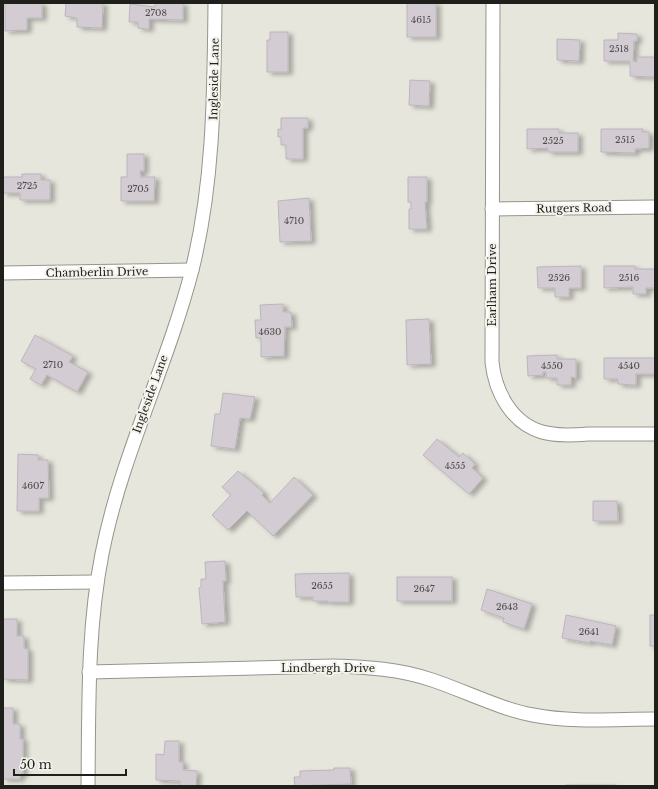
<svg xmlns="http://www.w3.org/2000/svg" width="658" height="789" viewBox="0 0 658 789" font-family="'Libre Baskerville',serif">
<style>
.building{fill:#d3cdd3;stroke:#bbb5bc;filter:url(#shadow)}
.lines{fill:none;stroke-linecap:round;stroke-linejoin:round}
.minor-casing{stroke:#95958d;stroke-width:15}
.minor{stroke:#fff;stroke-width:13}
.labels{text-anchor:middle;stroke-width:4;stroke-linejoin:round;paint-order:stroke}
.number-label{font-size:9px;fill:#4c4a4a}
.street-label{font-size:11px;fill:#1f1f1c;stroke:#f3f3eb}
</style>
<defs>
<filter id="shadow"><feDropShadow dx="4.5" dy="2.5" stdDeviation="2" flood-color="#0004"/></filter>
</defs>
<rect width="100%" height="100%" fill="#e6e6dd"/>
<g class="building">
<path d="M 5,3 L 42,3 L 42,18 L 27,18 L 27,30 L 5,31 Z"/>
<path d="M 66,3 L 103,3 L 102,28 L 77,27 L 77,18 L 65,16 Z"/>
<path d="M 155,3 L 183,3 L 183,20 L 149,19 L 149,29 L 138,28 L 138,22 L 129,22 L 130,4 L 155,7 Z"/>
<rect x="407" y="3" width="29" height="34"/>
<path d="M 270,32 L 288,32 L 288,72 L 267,72 L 267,40 L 270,40 Z"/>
<path d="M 618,33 L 637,34 L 637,41 L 634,41 L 633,61 L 637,62 L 637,57 L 655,57 L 655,77 L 630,76 L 630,61 L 604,61 L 604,40 L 618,40 Z"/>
<path d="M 557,39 L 580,40 L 579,61 L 557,60 Z"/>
<path d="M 410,80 L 430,81 L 429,106 L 409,105 Z"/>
<path d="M 281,118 L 308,118 L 308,128 L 303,128 L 303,159 L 286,159 L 286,145 L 281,145 L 281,137 L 278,137 L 278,129 L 281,130 Z"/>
<path d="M 527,129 L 559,129 L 559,133 L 578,133 L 578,152 L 548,152 L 548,148 L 527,149 Z"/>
<path d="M 601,129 L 643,129 L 642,132 L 649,132 L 649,148 L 635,149 L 635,153 L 601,152 Z"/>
<path d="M 127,154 L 144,154 L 144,171 L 140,171 L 141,177 L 155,177 L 154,201 L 121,201 L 121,177 L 127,177 Z"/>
<path d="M 22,174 L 41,174 L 41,180 L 50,180 L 50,200 L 20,200 L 20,193 L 3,193 L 3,177 L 22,177 Z"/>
<path d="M 408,177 L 427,177 L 427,202 L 425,202 L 427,229 L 409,229 L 409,209 L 411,209 L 411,202 L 408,202 Z"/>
<path d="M 309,198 L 311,241 L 280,242 L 278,201 Z"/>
<path d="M 581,266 L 581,288 L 569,288 L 569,297 L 555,297 L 555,288 L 538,288 L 537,267 Z"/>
<path d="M 604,266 L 635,266 L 635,269 L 655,269 L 655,288 L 646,288 L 646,294 L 633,294 L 633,287 L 604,288 Z"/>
<path d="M 283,304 L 283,312 L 291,312 L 292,327 L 285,327 L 284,356 L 261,357 L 261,338 L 256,338 L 255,320 L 261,320 L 260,305 Z"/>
<path d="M 429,319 L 431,364 L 407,365 L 406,320 Z"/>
<path d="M 35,335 L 73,356 L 69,362 L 88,372 L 77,392 L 47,375 L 41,385 L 30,379 L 36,369 L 21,361 Z"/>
<path d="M 557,355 L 557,359 L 576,359 L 576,378 L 571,377 L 571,385 L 557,385 L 557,378 L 546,378 L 546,372 L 543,372 L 543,375 L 528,376 L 527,356 Z"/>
<path d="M 604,358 L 655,358 L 655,374 L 636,374 L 636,385 L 618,384 L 618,379 L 604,379 Z"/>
<path d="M 223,393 L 255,397 L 250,419 L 240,418 L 235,449 L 211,446 L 215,414 L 220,414 Z"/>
<path d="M 437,439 L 459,457 L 463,453 L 475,464 L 472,468 L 483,478 L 469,494 L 423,455 Z"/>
<path d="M 18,454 L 38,455 L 38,460 L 48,460 L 49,498 L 39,498 L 39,511 L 17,511 Z"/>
<path d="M 238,471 L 264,493 L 262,495 L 270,503 L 294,477 L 313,495 L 273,536 L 247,511 L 228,530 L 212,515 L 231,495 L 222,487 Z"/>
<path d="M 593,501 L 617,501 L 618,521 L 593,521 Z"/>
<path d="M 225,561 L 226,581 L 223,581 L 225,622 L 202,624 L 199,588 L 201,587 L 201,579 L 206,579 L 205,562 Z"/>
<path d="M 349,573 L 349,602 L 328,602 L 328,601 L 313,601 L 313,597 L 296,597 L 295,574 Z"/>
<rect x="397" y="577" width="55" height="24"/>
<path d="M 487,589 L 532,604 L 524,629 L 503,622 L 504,618 L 481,610 Z"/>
<path d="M 566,615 L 616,626 L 612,645 L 590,641 L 590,643 L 562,638 Z"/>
<rect x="650" y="615" width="5" height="31"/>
<path d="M 3,619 L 17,619 L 17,636 L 24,636 L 24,648 L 28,649 L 28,680 L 3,679 Z"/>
<path d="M 3,708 L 13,708 L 13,724 L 20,724 L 20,739 L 23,739 L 23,774 L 20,774 L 20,779 L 3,779 Z"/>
<path d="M 165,741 L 179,741 L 179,762 L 183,762 L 183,770 L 197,771 L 196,786 L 180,786 L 180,781 L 156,780 L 156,754 L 164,755 Z"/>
<path d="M 334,768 L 350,768 L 351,784 L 295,786 L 294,777 L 300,777 L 300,771 L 334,770 Z"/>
<rect x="566" y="785" width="49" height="1"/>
</g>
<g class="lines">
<defs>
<g id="minor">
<path d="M 493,3 L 492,362 C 495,391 511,423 542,432 C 557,436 573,435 588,434 C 610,434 633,434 655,434"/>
<path d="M 492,209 L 655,207"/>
<path d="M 3,273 L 192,270"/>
<path d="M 3,583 L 97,582"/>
<path d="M 89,672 L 333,666 C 367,667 400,669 432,680 C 465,691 500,709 533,715 C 573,723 615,719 655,719"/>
<path d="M 88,786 C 89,708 87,630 102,554 C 121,456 167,367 192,270 C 214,182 214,93 215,3"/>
</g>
</defs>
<use href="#minor" class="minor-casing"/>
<use href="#minor" class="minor"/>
</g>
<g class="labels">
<g class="number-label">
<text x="156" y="16">2708</text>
<text x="421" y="23">4615</text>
<text x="619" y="52">2518</text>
<text x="625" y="143">2515</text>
<text x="553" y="144">2525</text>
<text x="27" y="189">2725</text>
<text x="138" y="192">2705</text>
<text x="294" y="224">4710</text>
<text x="559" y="281">2526</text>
<text x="629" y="281">2516</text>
<text x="270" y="335">4630</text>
<text x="53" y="368">2710</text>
<text x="552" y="369">4550</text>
<text x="629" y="369">4540</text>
<text x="455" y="469">4555</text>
<text x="33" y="489">4607</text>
<text x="322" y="589">2655</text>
<text x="424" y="592">2647</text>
<text x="507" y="610">2643</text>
<text x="589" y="635">2641</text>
</g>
<g class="street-label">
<text transform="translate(214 79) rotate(-89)" y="4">Ingleside Lane</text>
<text transform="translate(574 208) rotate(-1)" y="4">Rutgers Road</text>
<text transform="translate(97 272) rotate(-1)" y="4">Chamberlin Drive</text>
<text transform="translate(492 285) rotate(-90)" y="4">Earlham Drive</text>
<text transform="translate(150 394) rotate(-70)" y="4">Ingleside Lane</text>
<text x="328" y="672">Lindbergh Drive</text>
</g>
</g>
<rect width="658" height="789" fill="none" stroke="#1f1f1c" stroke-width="8"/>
<path d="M14 769v6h112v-6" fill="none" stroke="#1f1f1c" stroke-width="2"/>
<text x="20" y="769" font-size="12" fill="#1f1f1c" stroke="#f3f3eb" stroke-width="3" paint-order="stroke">50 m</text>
</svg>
